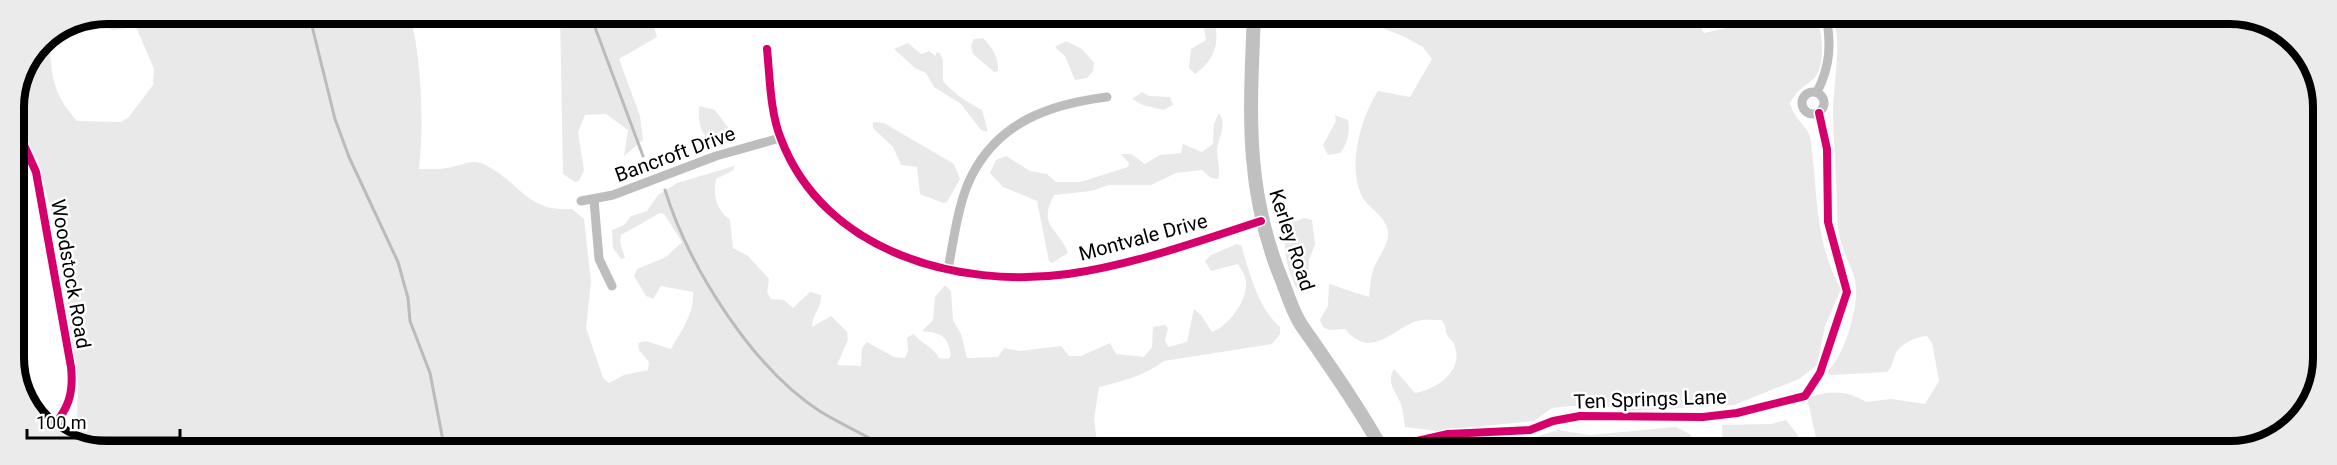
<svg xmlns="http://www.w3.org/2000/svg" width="2337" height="465" viewBox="0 0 2337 465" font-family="Roboto,sans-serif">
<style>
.green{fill:#e9e9e9}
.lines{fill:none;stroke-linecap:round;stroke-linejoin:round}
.stream{stroke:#bbb;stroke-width:3}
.street{stroke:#bdbdbd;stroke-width:9}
.secondary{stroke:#c0c0c0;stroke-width:14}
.cycleway-casing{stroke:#fff;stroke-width:11}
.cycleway{stroke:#d6006c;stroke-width:8}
.labels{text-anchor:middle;stroke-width:5;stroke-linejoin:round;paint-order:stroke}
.street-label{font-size:20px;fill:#000;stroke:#fff}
.rim{fill:none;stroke:#000;stroke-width:8}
</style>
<rect width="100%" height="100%" fill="#fff"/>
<g class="green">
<path d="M 107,14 L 409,14 C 422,55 424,126 419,169 C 430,169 442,170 452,167 C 463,165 471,159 483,164 C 519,180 526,213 572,209 L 584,219 L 591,282 L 586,328 L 603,378 L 609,383 L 624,375 L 648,370 L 649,362 L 639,350 L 638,343 L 646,341 L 671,349 C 681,331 695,313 693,292 L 661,286 L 653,299 L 646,296 L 634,276 L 637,269 L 666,257 L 682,242 L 664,214 L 660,213 L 621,235 L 620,242 L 625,258 L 621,259 L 613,248 L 612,230 L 624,225 L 631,216 L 647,211 L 658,195 L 677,183 L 734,166 L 734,170 L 716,179 C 713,196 716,209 730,220 L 733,248 L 748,256 L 769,279 L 767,292 L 771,299 L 784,300 L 793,308 L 810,292 L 821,295 C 822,308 812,314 812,327 L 831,316 L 847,332 L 848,340 L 837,365 L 861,366 L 862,348 L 867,342 L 894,357 L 905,358 L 908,351 L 907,338 L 913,334 C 922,343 934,348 939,358 L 948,359 L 951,356 C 948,336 942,333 922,331 L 933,320 L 935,297 L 945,285 L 951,291 L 953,320 L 961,334 L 967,358 L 998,357 L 1004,348 L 1020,351 L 1061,346 L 1069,356 L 1081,356 L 1110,343 L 1116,354 L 1144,357 L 1152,347 L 1153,327 L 1165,325 L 1168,328 L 1165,340 L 1168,347 L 1187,342 L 1194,309 L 1201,315 L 1212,332 C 1229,326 1251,297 1245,277 C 1244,273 1240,268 1238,264 L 1211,271 L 1205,261 L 1211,255 L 1237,244 L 1241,245 C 1250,273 1257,307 1280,327 L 1280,334 L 1272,344 L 1164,361 C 1144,376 1123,381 1099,387 L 1094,419 L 1098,451 L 95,451 L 63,436 L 75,426 L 77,419 L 78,385 L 56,228 L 37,159 L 14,115 L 14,107 L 41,41 L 86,23 C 78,34 64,35 55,44 C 49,49 50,55 51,62 C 53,88 60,101 77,121 L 121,122 L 128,118 L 153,85 L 154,69 L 136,27 L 113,30 L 106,28 L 102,21 L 103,15 Z"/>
<path d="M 560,14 L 650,14 L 657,37 L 619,59 L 640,116 L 643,140 L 624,156 L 628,130 L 606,114 L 585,115 L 578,132 L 584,170 L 579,181 L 575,182 L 563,174 Z"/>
<path d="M 1202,14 L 1212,14 C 1221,40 1217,58 1195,74 L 1189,68 L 1191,49 L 1206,40 Z"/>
<path d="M 1358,14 L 1694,14 L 1704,33 L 1726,28 L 1732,23 L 1732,14 L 1769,14 L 1781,19 L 1789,19 L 1798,14 L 1815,14 C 1822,27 1826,62 1816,76 C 1807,87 1800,85 1790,103 C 1795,121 1804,122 1810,136 C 1818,188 1814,243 1841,289 L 1825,326 L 1817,365 L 1799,379 L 1734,405 L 1626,411 L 1618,407 L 1570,406 L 1552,408 L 1534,421 L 1437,431 L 1405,427 C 1404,419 1403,409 1400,402 C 1395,390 1386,382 1394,369 L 1415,393 C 1438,389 1465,370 1454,344 C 1453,340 1447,337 1446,332 C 1445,326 1446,325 1441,320 C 1434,320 1424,319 1417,321 C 1389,331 1371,360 1345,329 L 1329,330 L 1323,327 L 1320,320 L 1328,306 L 1329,284 L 1369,297 C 1370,290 1370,281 1372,274 C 1375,260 1390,245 1388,231 C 1386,217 1370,209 1363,198 C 1346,168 1361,117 1378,91 L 1410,97 L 1432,59 L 1423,47 L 1403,36 L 1359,19 Z"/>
<path d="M 1833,14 L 2242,14 L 2292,37 L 2322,89 L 2323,370 L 2292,428 L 2235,451 L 1819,451 L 1807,398 C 1828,390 1848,390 1866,402 L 1891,399 L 1925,404 L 1939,381 L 1932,343 L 1927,336 C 1916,337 1900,343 1895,355 C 1892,362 1893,366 1887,372 L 1830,375 L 1827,372 C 1844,355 1854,320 1856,296 C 1858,273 1845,260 1840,239 C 1836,220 1837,199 1836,179 C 1835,156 1833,133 1833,110 C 1834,77 1842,47 1833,14 Z"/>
<path d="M 983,38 C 992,47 999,58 998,71 L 994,72 L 973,54 L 971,46 L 974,39 Z"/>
<path d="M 1066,41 L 1082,49 L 1094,63 L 1093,71 L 1087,78 L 1075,80 L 1065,56 L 1055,47 Z"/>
<path d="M 908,43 L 921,54 L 929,51 L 936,56 L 936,52 L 940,53 L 943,61 L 943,81 C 952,92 968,103 982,110 L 988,132 L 981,130 L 961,104 L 934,87 L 926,73 L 915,68 L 894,49 Z"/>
<path d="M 1142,92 L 1149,96 L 1170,97 L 1173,105 L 1163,110 L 1143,105 L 1132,99 Z"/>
<path d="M 699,106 L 715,110 L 729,129 L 707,137 C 698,130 699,116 699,106 Z"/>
<path d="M 1219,113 C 1228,126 1218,137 1217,150 C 1217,161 1221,168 1218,179 L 1211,178 L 1202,170 L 1176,173 L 1151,185 L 1109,185 L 1091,191 L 1054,195 C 1037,228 1059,227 1068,253 L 1052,263 L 1049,261 L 1037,201 L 1003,187 L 990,173 L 996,160 L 1006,156 L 1030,171 L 1047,174 L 1056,182 L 1080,182 L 1128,167 L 1129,163 L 1121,154 L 1131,154 L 1145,164 L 1160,155 L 1181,153 L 1183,144 L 1202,152 L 1213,144 L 1214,124 Z"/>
<path d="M 1335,115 L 1348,120 C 1350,131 1348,144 1340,153 L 1328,155 L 1323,145 L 1336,121 Z"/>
<path d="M 873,122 L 884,123 L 954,164 L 960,179 L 947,202 L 943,203 L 920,194 L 917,167 L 901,165 L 893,147 L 873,128 Z"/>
<path d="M 1304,218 L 1312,220 L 1315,244 L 1309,260 L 1308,292 L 1300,293 C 1288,277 1280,243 1288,224 Z"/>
<path d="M 1786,420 L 1797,434 L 1802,451 L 1723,451 L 1722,425 L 1771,424 Z"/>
<path d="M 1676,427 L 1690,434 L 1694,441 L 1689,451 L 1415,451 L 1413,446 L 1519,442 L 1558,430 L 1590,435 Z"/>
</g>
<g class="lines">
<g class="stream">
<path d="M 309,14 L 335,119 L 349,157 L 398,262 L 408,298 L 410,321 L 430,373 L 445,451"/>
<path d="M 590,14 L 643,156"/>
<path d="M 665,190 C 689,267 752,368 821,412 C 845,426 870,438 894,451"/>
</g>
<g class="street">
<path d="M 767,49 C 770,78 770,112 781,139 C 824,252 958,289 1068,274 C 1133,265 1199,241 1261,221"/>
<circle cx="1813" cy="103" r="11"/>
<path d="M 1817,92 C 1831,65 1831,43 1826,14"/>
<path d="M 14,123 L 36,172 L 71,367 C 74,394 68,410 50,430"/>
<path d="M 594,200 L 599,259 L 612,286"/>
<path d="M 581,201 L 613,195 L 716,156 L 780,138"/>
<path d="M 948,269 C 954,239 958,202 972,175 C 1000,121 1051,104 1107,97"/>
<path d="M 1382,449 L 1448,434 L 1530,430 L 1553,421 L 1580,416 L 1703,417 L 1737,413 L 1805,396 L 1820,373 L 1847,292 L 1828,222 L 1827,149 L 1819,113"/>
</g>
<path class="secondary" d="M 1254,14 C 1250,112 1244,190 1283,283 C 1289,298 1294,316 1304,329 C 1331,368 1360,409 1383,451"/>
<defs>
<g id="cycleway">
<path d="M 767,49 C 770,78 770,112 781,139 C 824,252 958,289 1068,274 C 1133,265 1199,241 1261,221"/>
<path d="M 14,123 L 36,172 L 71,367 C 74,394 68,410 50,430"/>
<path d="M 1382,449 L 1448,434 L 1530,430 L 1553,421 L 1580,416 L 1703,417 L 1737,413 L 1805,396 L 1820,373 L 1847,292 L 1828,222 L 1827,149 L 1819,113"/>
</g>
</defs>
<use href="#cycleway" class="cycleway-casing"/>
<use href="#cycleway" class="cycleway"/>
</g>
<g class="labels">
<g class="street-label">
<text transform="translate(675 154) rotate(-20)" y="7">Bancroft Drive</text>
<text transform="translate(1143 237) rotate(-15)" y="7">Montvale Drive</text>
<text transform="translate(1292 240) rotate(72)" y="7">Kerley Road</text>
<text transform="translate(71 274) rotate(80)" y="7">Woodstock Road</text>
<text transform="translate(1650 399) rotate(-2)" y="7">Ten Springs Lane</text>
</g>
</g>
<path d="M0 0H2337V465H0ZM107 24H2230A83 83 0 0 1 2313 107V358A83 83 0 0 1 2230 441H107A83 83 0 0 1 24 358V107A83 83 0 0 1 107 24Z" fill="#ebebeb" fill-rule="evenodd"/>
<path class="rim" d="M107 24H2230A83 83 0 0 1 2313 107V358A83 83 0 0 1 2230 441H107A83 83 0 0 1 24 358V107A83 83 0 0 1 107 24Z"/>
<path d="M27 429v9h153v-9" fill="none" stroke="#000000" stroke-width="3"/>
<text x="36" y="429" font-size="18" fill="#000000" stroke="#ffffff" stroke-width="4.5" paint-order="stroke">100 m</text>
</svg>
